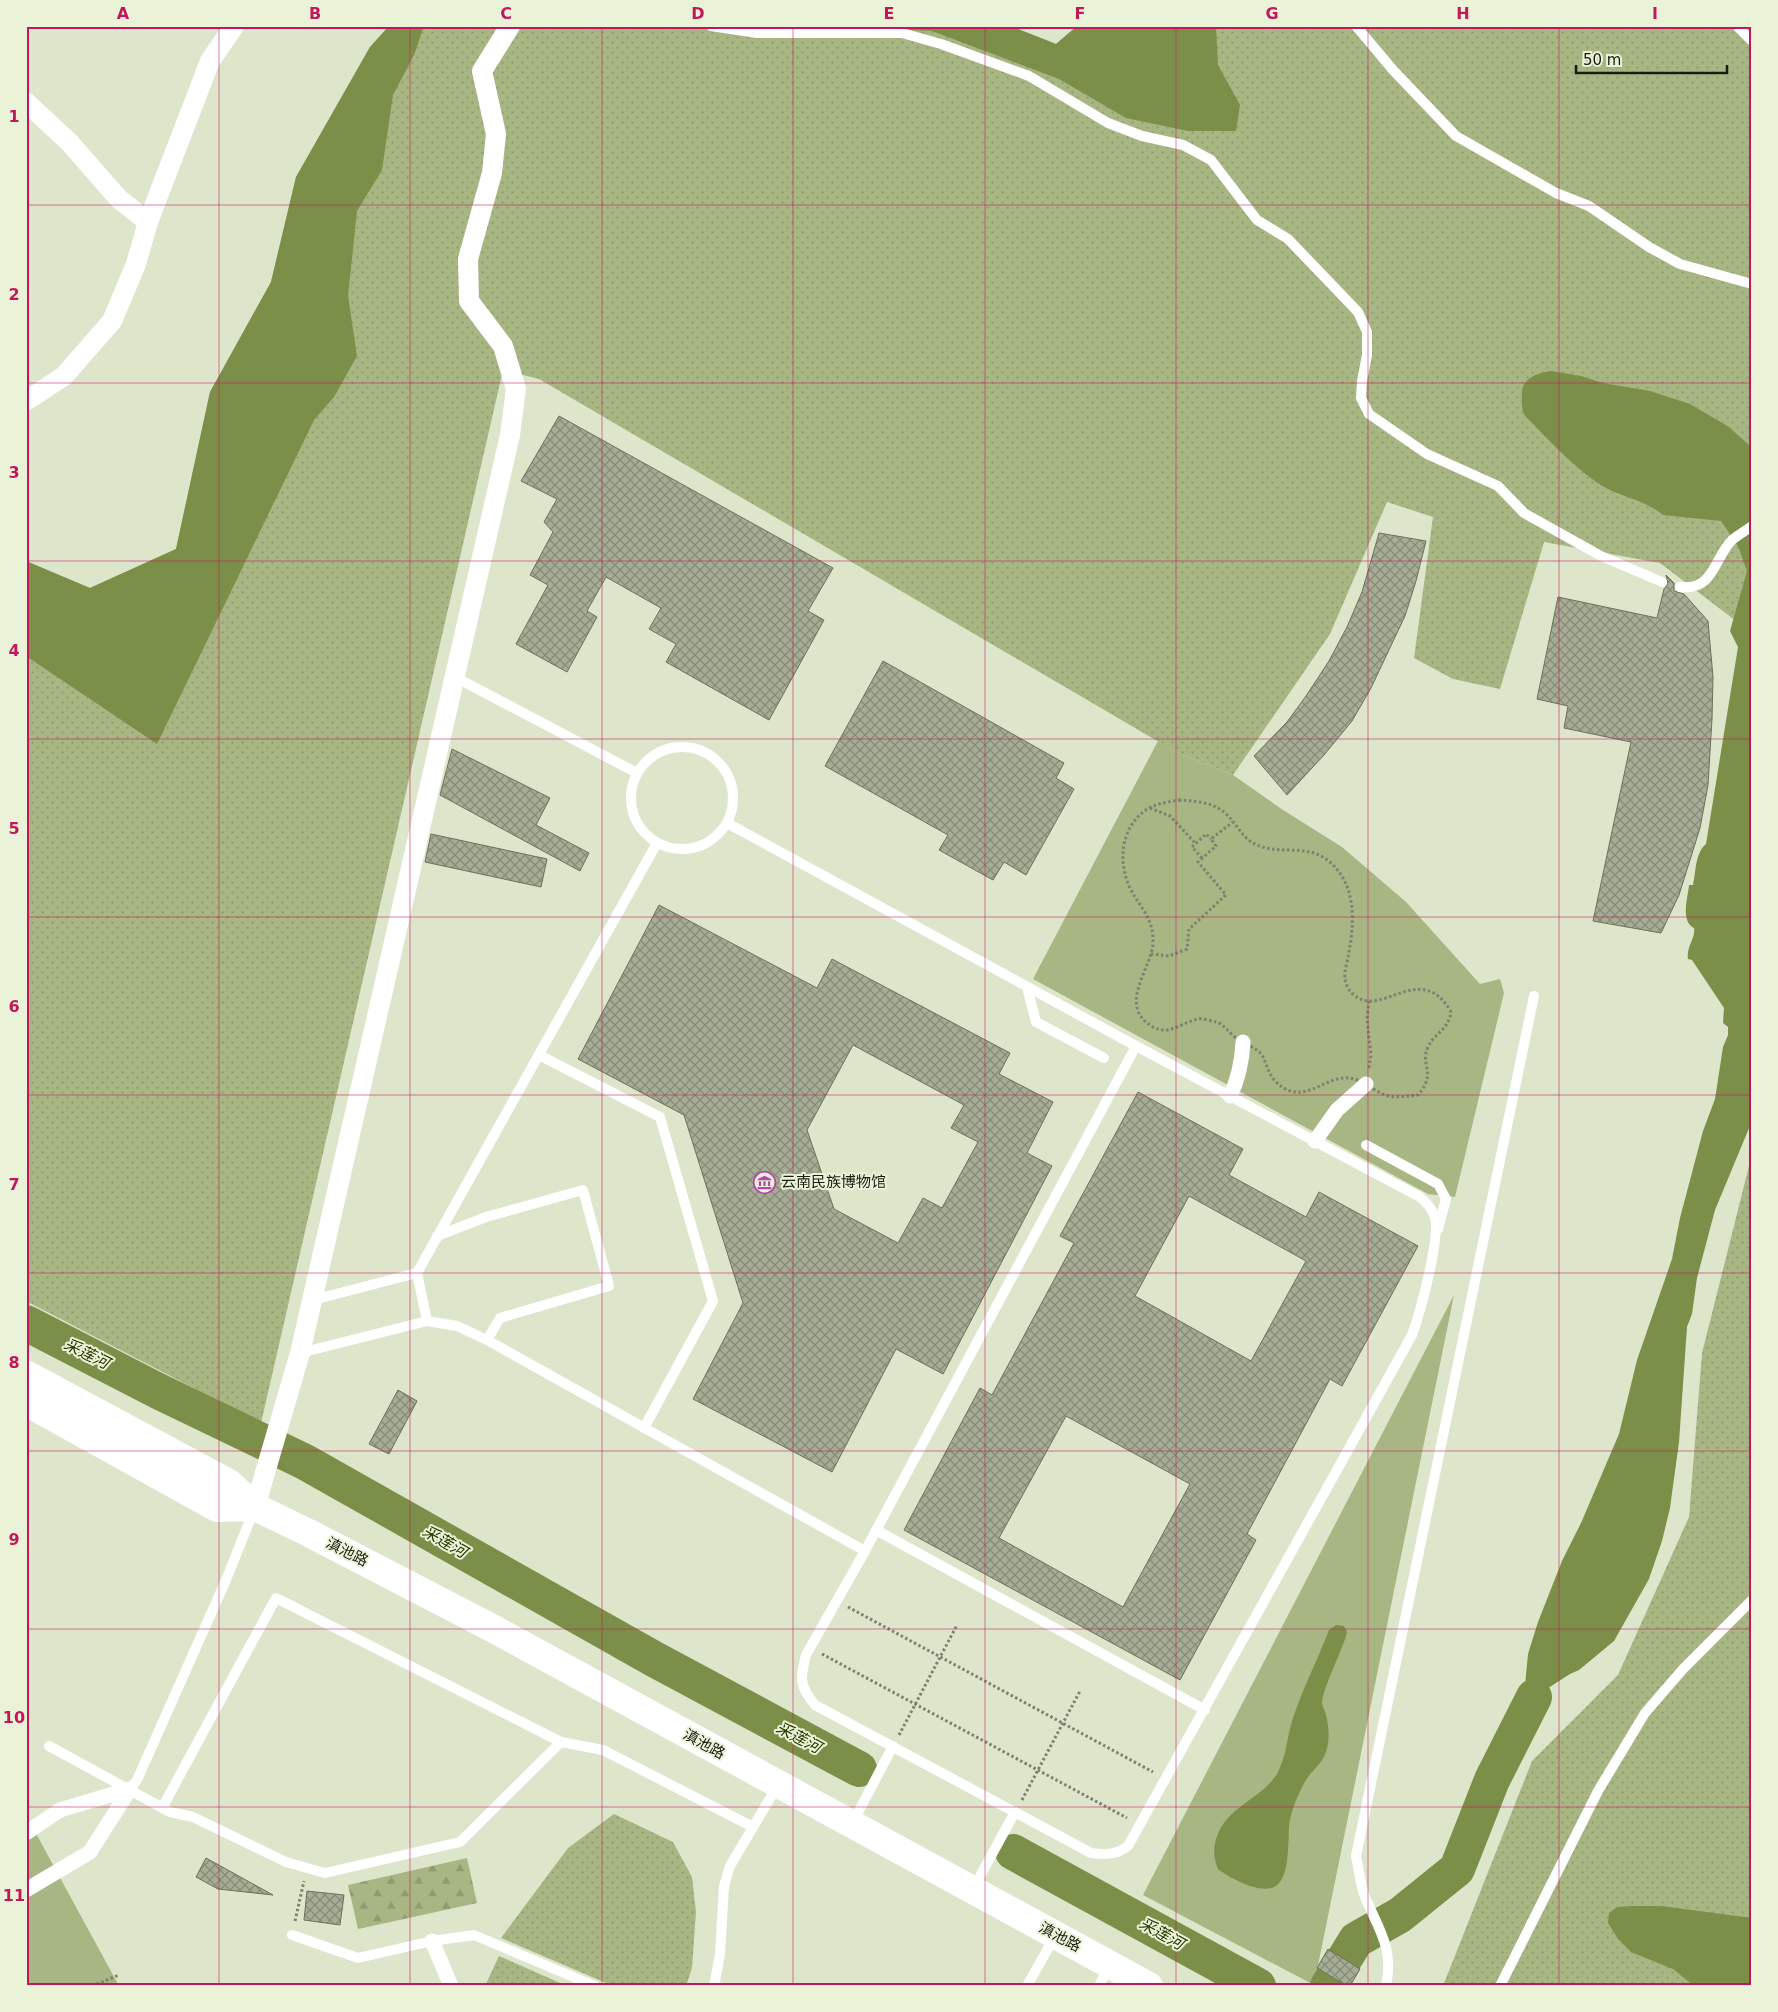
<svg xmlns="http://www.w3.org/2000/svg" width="1778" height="2012" viewBox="0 0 1778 2012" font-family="'DejaVu Sans','Noto Sans SC',sans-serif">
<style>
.grass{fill:url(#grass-dots)}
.forest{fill:url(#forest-firs)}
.park{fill:#a7b682}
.water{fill:#7c8f48}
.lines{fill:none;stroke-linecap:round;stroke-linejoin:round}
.river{stroke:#7c8f48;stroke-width:36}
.building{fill:url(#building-cross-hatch);stroke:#6b725b;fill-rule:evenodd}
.path{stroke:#7c8270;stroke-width:3;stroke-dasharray:2.5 2.5;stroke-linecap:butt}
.service{stroke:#fff;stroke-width:10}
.pedestrian{stroke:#fff;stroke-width:15}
.minor{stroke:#fff;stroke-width:20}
.secondary{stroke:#fff;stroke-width:28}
.grid{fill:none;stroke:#c2185b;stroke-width:1;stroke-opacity:0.55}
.labels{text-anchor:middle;stroke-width:4;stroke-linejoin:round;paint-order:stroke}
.poi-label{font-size:15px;fill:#191c13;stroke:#eaf3d8;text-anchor:start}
.street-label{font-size:15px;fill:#191c13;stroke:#eaf3d8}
.water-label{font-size:16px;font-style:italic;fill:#2b3700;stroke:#eaf3d8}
.neatline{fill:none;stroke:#c2185b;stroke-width:2}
.grid-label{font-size:16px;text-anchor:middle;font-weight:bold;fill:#c2185b}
</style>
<defs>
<pattern id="grass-dots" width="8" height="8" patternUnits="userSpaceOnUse" patternTransform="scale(1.25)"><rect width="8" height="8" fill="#a7b682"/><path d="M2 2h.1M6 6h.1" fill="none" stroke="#8f9c6f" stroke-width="1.8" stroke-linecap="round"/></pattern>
<pattern id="forest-firs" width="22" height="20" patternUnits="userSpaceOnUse" patternTransform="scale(1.25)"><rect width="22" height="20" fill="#a7b682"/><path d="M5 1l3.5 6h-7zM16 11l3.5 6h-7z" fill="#8f9c6f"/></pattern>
<pattern id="building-cross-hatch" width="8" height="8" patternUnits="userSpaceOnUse" patternTransform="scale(1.25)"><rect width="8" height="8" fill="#a5ad94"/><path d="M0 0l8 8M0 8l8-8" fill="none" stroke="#868c78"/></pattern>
</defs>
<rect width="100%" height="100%" fill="#dde5cb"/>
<g class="grass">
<path d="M 389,26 L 1010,26 L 1056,44 L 1077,26 L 1752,26 L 1752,638 L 1736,621 L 1660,563 L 1544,542 L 1500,689 L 1453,679 L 1414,658 L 1433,517 L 1387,502 L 1330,634 L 1233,775 L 1176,752 L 539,379 L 503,370 L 261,1423 L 26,1301 L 26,561 L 90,588 L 176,549 L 210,392 L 271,282 L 296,177 L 370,47 Z"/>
<path d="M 1752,1154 L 1752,1986 L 1443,1986 L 1532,1761 L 1618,1675 L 1689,1517 L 1702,1353 Z"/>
<path d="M 614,1814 L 673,1842 L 692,1877 L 696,1912 L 692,1968 L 686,1986 L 613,1986 L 501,1938 L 568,1848 Z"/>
<path d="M 499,1956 L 567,1986 L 485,1986 Z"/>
</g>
<path class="forest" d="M 467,1858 L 477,1903 L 358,1929 L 348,1885 Z"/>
<g class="park">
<path d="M 1158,741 L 1176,752 L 1233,775 L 1283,810 L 1342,847 L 1406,902 L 1480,984 L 1500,979 L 1504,993 L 1455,1197 L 1428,1194 L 1033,979 Z"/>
<path d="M 1454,1295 L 1314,1985 L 1143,1895 Z"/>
<path d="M 27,1817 L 119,1986 L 26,1986 Z"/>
</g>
<g class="water">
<path d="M 389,26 L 424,26 L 414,55 L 393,95 L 382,170 L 357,211 L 348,296 L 357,356 L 334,397 L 314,420 L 157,744 L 26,656 L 26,561 L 90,588 L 176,549 L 210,392 L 271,282 L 296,177 L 370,47 Z"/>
<path d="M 824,26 L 1010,26 L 1056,44 L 1077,26 L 1216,26 L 1218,65 L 1240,105 L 1236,131 L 1188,131 L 1126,118 L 1059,79 L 932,31 Z"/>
<path d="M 1551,371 L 1581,376 L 1603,383 L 1650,391 L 1690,404 L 1729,427 L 1751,447 L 1750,461 L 1752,468 L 1752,1121 L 1715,1210 L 1697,1278 L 1692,1314 L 1687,1327 L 1679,1442 L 1670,1508 L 1662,1541 L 1649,1579 L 1614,1641 L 1579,1670 L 1570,1674 L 1534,1697 L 1524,1696 L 1528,1654 L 1538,1622 L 1562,1561 L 1581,1523 L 1619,1434 L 1637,1360 L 1672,1259 L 1680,1218 L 1703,1131 L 1715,1099 L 1723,1047 L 1728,1035 L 1728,1027 L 1723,1023 L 1724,1008 L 1692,960 L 1688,959 C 1686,946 1696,938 1694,928 C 1680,921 1688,897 1689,885 L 1693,885 C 1696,872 1695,853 1706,844 L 1738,647 L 1730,631 L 1747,571 L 1738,546 L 1721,521 L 1663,515 C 1647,501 1622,497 1604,487 C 1581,473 1553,445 1535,426 C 1532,422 1526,418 1524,414 C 1521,408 1522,398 1522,391 C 1524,377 1539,373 1551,371 Z"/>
<path d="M 1336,1625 L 1344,1626 L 1347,1632 C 1343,1650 1322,1689 1322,1704 C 1323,1707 1325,1711 1326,1715 C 1329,1727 1330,1740 1326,1752 C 1322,1764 1312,1770 1306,1780 C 1298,1794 1291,1810 1289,1826 C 1288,1842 1290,1880 1274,1887 C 1259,1894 1230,1878 1218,1869 C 1213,1856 1213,1849 1217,1836 C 1228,1806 1261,1799 1277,1774 C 1287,1756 1287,1734 1294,1715 C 1304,1686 1318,1659 1329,1630 Z"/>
<path d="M 1632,1906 L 1661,1906 L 1752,1918 L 1752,1986 L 1694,1986 L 1673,1969 L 1631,1952 L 1618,1939 L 1608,1923 L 1609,1913 L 1617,1907 Z"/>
</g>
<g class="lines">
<g class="river">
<path d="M 26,1323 L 158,1391 L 305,1462 L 654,1659 L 859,1769"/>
<path d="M 1013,1852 L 1258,1986"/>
<path d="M 1328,1986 L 1356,1940 L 1400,1915 L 1457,1869 L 1492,1780 L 1534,1697"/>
</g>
</g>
<g class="building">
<path d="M 559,416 L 833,568 L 808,611 L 824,620 L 769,720 L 666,662 L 676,644 L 649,629 L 661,608 L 606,577 L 587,611 L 597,617 L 567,672 L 516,644 L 548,585 L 530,575 L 553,532 L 544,522 L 557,499 L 521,481 Z"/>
<path d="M 1379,533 L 1426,541 L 1416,581 L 1405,616 L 1371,688 L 1352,721 L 1324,755 L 1287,795 L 1254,756 L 1287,722 L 1306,696 L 1329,661 L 1347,627 L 1362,592 Z"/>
<path d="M 1666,575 L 1674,583 L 1674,591 L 1684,594 L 1708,621 L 1713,677 L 1712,719 L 1708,785 L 1700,828 L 1679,895 L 1661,933 L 1593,921 L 1631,742 L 1564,728 L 1568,706 L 1537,699 L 1558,597 L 1657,618 L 1664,589 L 1668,584 Z"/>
<path d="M 883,661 L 1064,763 L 1056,778 L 1074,789 L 1026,875 L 1004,862 L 993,880 L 939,850 L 948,835 L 825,766 Z"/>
<path d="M 452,749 L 550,798 L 536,825 L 589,853 L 580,871 L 440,795 Z"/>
<path d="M 431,834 L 547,859 L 541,887 L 425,862 Z"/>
<path d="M 659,905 L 817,988 L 832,959 L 1010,1053 L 999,1074 L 1053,1102 L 1027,1153 L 1052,1166 L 943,1374 L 896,1349 L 832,1472 L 693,1399 L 743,1303 L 684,1115 L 578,1059 ZM 853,1045 L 964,1105 L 951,1128 L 978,1142 L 942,1208 L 923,1198 L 898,1243 L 834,1209 L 807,1130 Z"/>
<path d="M 1138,1092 L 1243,1149 L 1229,1175 L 1306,1217 L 1319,1192 L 1418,1246 L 1342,1386 L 1330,1379 L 1247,1534 L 1256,1540 L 1180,1680 L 904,1530 L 980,1388 L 992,1395 L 1074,1243 L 1060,1236 ZM 1189,1196 L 1306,1261 L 1251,1361 L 1135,1296 ZM 1066,1416 L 1190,1484 L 1123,1607 L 999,1538 Z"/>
<path d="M 398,1390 L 417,1401 L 389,1454 L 369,1444 Z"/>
<path d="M 206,1858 L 273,1895 L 218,1889 L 196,1877 Z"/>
<path d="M 307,1891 L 344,1895 L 340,1925 L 304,1920 Z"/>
<path d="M 1328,1949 L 1360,1969 L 1350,1986 L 1347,1986 L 1317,1968 Z"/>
</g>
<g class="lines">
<g class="path">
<path d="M 1179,800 C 1194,801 1213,802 1225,813 C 1237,823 1241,838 1257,845 C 1279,855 1305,844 1326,859 C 1356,881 1355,919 1349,952 C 1348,960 1344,971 1345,979 C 1346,985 1349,991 1354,995 C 1382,1019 1421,959 1451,1012 C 1448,1031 1435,1032 1428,1047 C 1419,1066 1438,1071 1418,1095 C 1408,1096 1398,1098 1388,1096 C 1371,1091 1362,1076 1343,1078 C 1321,1080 1301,1106 1276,1082 C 1268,1074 1267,1064 1262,1055 C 1255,1046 1245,1045 1237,1039 C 1230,1034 1224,1024 1216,1022 C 1211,1021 1203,1018 1198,1019 C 1177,1024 1166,1040 1145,1021 C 1122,1000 1152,966 1153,943 C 1154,918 1140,908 1130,888 C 1117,860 1121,825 1149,808 C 1158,803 1169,802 1179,800 Z"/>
<path d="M 1150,808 L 1170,816 L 1196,844"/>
<path d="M 1202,858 L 1192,847 L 1206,834 L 1211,839"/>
<path d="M 1151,954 L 1169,956 L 1187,949 L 1189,929 L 1226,895 L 1198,862 L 1216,846 L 1211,839 L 1233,822"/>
<path d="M 1369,1068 L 1371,1055 L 1367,1019 L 1369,1000"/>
<path d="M 848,1607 L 1153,1772"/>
<path d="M 822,1654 L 1127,1818"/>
<path d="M 899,1735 L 957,1625"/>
<path d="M 1022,1800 L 1080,1691"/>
<path d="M 295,1921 L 304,1881"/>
<path d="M 92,1986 L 119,1975"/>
</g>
<g class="service">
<path d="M 711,26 L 757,33 L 902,33 L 941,44 L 1029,76 L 1108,123 L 1142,136 L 1183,145 L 1211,160 L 1257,220 L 1288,239 L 1358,312 L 1367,332 L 1367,355 L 1362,381 L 1361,398 L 1369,414 L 1427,454 L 1498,486 L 1524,513 L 1601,556 L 1662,582"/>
<path d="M 1356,26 L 1393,70 L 1456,136 L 1556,193 L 1589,206 L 1649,247 L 1680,264 L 1752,284"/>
<path d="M 1737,26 L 1752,41"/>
<path d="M 1680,587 C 1714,591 1714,558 1732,540 C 1738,535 1745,531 1752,526"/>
<path d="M 455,677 L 637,773"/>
<circle cx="682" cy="798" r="51"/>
<path d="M 657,843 L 417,1273 L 427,1321 L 457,1326 L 487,1340 L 865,1551 L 1136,1046 L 727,823"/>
<path d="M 1027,987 L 1036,1022 L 1104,1058"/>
<path d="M 539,1055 L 660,1117 L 713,1301 L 644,1428"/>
<path d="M 1366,1145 L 1438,1184 L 1446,1199 L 1438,1229"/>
<path d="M 437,1236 L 486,1217 L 583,1190 L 609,1286 L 500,1318 L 487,1340"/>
<path d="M 313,1300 L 417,1273"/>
<path d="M 300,1353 L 427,1321"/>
<path d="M 876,1530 L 1205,1710"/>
<path d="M 865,1551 L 806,1655 C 800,1678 799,1686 815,1705 L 1091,1853 C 1105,1855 1116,1855 1128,1846 L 1412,1335 C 1420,1313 1442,1234 1434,1215 C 1431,1207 1426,1202 1420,1197 L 1136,1046"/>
<path d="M 49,1746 L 170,1812 L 193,1817 L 286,1862 L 325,1873 L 460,1842 L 561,1742 L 603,1750 L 753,1827"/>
<path d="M 130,1789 L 137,1780 L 226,1580 L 254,1510"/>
<path d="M 162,1808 L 276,1598 L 561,1742"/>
<path d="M 852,1824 L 893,1746"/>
<path d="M 973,1889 L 1015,1812"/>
<path d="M 292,1935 L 358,1958 L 432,1941 L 474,1935 L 595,1986"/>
<path d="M 714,1986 L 720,1954 L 724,1886 L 730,1866 L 778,1785"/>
<path d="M 1027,1986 L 1055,1936"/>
<path d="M 1099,1986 L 1109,1966"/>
<path d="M 1386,1986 C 1394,1948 1379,1930 1365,1897 C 1360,1885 1359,1869 1356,1856 L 1534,996"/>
<path d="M 1500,1986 L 1598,1791 L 1645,1713 L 1683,1669 L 1752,1600"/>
</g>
<g class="pedestrian">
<path d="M 1230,1096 C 1239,1078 1242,1062 1243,1042"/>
<path d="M 1315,1141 L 1337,1110 L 1366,1084"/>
<path d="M 26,1833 L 60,1810 L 130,1789"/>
<path d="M 26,1890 L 90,1852 L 130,1789"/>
<path d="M 432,1941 L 451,1986"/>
</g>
<g class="minor">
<path d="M 26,102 L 70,143 L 118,198 L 148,222"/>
<path d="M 26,401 L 64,376 L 112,321 L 136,264 L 148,222 L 210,61 L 234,26"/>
<path d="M 255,1507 L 300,1353 L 510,435 L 516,389 L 503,346 L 469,301 L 468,259 L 492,173 L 496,134 L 482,71 L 510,26"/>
</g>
<g class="secondary">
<path d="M 26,1374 L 229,1483 L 255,1507 L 309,1533 L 492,1628 L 1149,1986"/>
<path d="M 26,1402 L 217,1508 L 255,1507"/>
</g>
</g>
<path class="grid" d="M 219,26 L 219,1986M 410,26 L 410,1986M 602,26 L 602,1986M 793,26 L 793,1986M 985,26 L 985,1986M 1176,26 L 1176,1986M 1368,26 L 1368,1986M 1559,26 L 1559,1986M 26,205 L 1752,205M 26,383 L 1752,383M 26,561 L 1752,561M 26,739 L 1752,739M 26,917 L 1752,917M 26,1095 L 1752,1095M 26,1273 L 1752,1273M 26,1451 L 1752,1451M 26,1629 L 1752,1629M 26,1807 L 1752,1807"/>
<defs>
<symbol id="museum-ring" viewBox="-11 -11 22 22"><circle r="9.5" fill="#eaf3d8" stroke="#b449aa" stroke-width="1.5"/><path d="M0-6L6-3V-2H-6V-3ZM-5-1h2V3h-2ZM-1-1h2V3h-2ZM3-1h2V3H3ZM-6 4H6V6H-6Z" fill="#b449aa"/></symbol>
</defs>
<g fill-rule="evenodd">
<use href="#museum-ring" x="752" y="1170" width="25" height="25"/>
</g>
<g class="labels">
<g class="poi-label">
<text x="781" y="1187">云南民族博物馆</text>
</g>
<g class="street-label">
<text transform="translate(347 1552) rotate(27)" y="5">滇池路</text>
<text transform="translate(704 1744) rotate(29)" y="5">滇池路</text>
<text transform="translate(1060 1937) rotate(28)" y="5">滇池路</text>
</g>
<g class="water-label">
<text transform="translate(87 1353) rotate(26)" y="6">采莲河</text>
<text transform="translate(445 1541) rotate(30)" y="6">采莲河</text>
<text transform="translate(799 1737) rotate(28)" y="6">采莲河</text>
<text transform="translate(1162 1933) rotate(29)" y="6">采莲河</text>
</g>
</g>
<rect width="1778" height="2012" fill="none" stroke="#eaf3d8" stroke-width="55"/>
<path d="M1576 65v8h151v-8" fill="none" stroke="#191c13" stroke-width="2.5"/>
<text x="1583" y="65" font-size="15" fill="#191c13" stroke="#eaf3d8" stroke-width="4" paint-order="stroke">50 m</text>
<rect x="28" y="28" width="1722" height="1956" class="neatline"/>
<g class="grid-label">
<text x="123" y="19">A</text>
<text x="315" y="19">B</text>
<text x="506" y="19">C</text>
<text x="698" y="19">D</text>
<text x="889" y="19">E</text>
<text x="1080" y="19">F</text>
<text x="1272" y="19">G</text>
<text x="1463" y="19">H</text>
<text x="1655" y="19">I</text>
<text x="14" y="122">1</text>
<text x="14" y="300">2</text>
<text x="14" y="478">3</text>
<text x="14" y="656">4</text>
<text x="14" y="834">5</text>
<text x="14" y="1012">6</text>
<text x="14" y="1190">7</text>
<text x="14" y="1368">8</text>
<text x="14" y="1545">9</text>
<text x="14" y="1723">10</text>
<text x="14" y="1901">11</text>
</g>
</svg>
